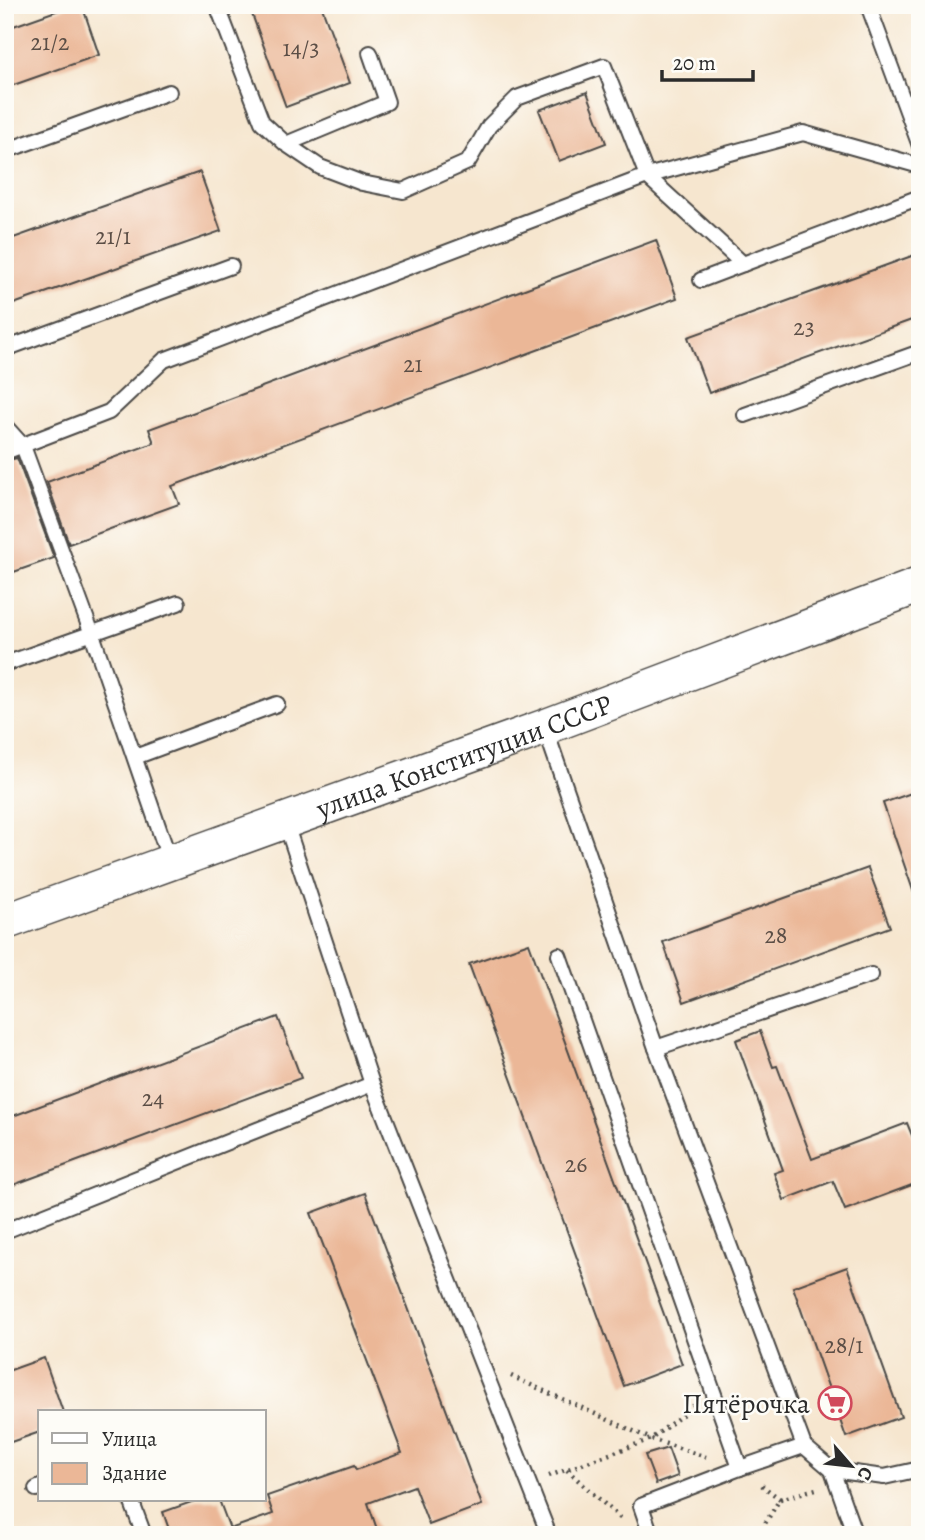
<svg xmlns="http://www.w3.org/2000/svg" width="925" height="1540" viewBox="0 0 925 1540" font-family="Alegreya,serif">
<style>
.building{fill:#ebb797}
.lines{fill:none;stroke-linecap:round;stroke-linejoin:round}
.service-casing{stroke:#494744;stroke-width:18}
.tertiary-casing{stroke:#494744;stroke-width:38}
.path{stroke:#494744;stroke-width:4.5;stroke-dasharray:2 5;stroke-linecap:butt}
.service{stroke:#fff;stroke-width:14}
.tertiary{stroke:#fff;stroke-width:35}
.labels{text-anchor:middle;stroke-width:5;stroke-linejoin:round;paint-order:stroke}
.number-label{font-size:24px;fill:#5b4e46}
.street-label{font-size:28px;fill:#2b2b2b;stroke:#fdfcf7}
.poi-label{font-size:28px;fill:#2b2b2b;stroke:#fdfcf7;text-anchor:end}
</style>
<rect width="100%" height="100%" fill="#fdfcf7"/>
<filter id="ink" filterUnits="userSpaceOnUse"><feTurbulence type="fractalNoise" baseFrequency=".0143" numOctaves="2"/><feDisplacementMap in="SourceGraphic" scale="14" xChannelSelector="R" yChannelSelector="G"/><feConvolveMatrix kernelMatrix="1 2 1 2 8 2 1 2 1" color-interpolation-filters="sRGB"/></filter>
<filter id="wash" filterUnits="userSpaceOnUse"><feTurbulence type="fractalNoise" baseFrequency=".00686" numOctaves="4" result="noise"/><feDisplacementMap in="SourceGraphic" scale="28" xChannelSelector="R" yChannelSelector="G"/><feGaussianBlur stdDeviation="1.57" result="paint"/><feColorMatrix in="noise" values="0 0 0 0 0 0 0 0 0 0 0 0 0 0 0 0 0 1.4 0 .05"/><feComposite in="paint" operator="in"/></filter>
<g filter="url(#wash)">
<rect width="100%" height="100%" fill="#f6e6cf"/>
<g id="blocks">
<g class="building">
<path d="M 73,5 L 82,5 L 99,55 L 5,88 L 5,29 Z"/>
<path d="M 253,5 L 321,5 L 350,83 L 286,107 L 252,14 L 255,13 Z"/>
<path d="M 587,92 L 606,143 L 559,161 L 539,110 Z"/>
<path d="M 200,172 L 221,231 L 5,307 L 5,241 Z"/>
<path d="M 656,240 L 677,298 L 172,486 L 179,504 L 69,544 L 47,482 L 154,443 L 149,429 Z"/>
<path d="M 920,253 L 920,317 L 709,393 L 688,337 Z"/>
<path d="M 17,458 L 54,558 L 5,575 L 5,461 Z"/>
<path d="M 920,790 L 920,899 L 916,899 L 883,803 Z"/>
<path d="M 868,868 L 890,927 L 684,1002 L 663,942 Z"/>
<path d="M 529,943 L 682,1364 L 624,1386 L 469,964 Z"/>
<path d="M 278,1017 L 301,1078 L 5,1188 L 5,1119 Z"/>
<path d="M 760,1031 L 773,1067 L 777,1066 L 812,1159 L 907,1123 L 920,1155 L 920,1182 L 845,1210 L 833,1181 L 784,1200 L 774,1173 L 783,1170 L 736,1040 Z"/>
<path d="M 365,1193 L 482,1505 L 429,1525 L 414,1486 L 368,1503 L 379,1535 L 171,1535 L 163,1512 L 197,1500 L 219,1500 L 230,1529 L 273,1514 L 267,1496 L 354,1466 L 356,1470 L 402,1453 L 311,1213 Z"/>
<path d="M 847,1267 L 901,1417 L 846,1437 L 793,1287 Z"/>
<path d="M 44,1358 L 63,1412 L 40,1412 L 40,1432 L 5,1444 L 5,1372 Z"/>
<path d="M 668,1448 L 678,1476 L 656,1484 L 645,1455 Z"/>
</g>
</g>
</g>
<g filter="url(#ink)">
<use href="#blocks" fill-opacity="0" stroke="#494744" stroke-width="2"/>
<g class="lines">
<defs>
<g id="service">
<path d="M 217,5 L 262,122 L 286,144 L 320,167 L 362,183 L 403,191 L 468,162 L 489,126 L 517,98 L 604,66 L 647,176 L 743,264 L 920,197"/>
<path d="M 868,5 L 920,146"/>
<path d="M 286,144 L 387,102 L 370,53"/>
<path d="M 5,151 L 169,92"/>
<path d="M 701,280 L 743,264"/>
<path d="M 5,349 L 231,266"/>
<path d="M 745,415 L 920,352"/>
<path d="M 5,426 L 23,446 L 92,634 L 170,861"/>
<path d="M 5,452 L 109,412 L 164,360 L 647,176 L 803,133 L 920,166"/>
<path d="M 5,664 L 178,603"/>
<path d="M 545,728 L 656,1048 L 804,1446 L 832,1470 L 855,1535"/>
<path d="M 135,757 L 277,704"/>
<path d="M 285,821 L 372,1084 L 549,1535"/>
<path d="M 559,955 L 740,1468 L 804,1446"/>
<path d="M 656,1048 L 871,975"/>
<path d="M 5,1231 L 372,1084"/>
<path d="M 832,1470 L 884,1477 L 920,1469"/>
<path d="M 36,1489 L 40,1487"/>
<path d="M 131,1500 L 144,1535"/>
<path d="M 651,1535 L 641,1506 L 740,1468"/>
</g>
<g id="tertiary">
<path id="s1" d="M 5,922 L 545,727 L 920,585"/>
</g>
</defs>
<use href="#service" class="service-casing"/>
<use href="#tertiary" class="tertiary-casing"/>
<g class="path">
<path d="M 511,1376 L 651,1439 L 706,1457"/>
<path d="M 567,1470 L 620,1518"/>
<path d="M 549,1476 L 651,1439 L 696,1404"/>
<path d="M 780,1499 L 816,1489"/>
<path d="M 758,1535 L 780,1499 L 760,1484"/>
</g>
<use href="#service" class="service"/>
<use href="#tertiary" class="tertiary"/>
</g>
</g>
<defs>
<symbol id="supermarket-ring" viewBox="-11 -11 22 22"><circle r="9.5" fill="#fdfcf7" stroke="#d1495b" stroke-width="1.5"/><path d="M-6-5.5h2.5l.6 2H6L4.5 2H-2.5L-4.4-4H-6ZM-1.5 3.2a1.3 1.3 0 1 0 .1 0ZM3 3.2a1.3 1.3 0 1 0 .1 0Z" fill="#d1495b"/></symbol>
</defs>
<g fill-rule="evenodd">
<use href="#supermarket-ring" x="816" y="1384" width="38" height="38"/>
</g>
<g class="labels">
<g class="number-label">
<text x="50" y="50">21/2</text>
<text x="301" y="56">14/3</text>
<text x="113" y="244">21/1</text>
<text x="804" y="335">23</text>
<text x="413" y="372">21</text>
<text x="776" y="943">28</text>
<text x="153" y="1106">24</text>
<text x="576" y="1172">26</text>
<text x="844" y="1353">28/1</text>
</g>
<g class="street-label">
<text dy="10" stroke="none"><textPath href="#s1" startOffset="488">улица Конституции СССР</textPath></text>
</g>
<g class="poi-label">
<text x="810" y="1413">Пятёрочка</text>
</g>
</g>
<rect width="925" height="1540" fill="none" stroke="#fdfcf7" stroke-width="28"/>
<rect x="38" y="1410" width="228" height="91" fill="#fdfcf7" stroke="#a9a8a5" stroke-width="2"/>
<rect x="52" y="1433" width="35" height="10" fill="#ffffff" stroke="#a9a8a5" stroke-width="2"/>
<text x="102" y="1446" font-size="21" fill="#2b2b2b">Улица</text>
<rect x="52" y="1463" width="35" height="21" fill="#ebb797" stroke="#a9a8a5" stroke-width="2"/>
<text x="102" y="1480" font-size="21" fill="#2b2b2b">Здание</text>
<g transform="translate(851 1466) rotate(118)" stroke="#fdfcf7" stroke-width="5" paint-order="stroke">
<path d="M0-5L12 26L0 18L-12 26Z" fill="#2b2b2b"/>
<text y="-10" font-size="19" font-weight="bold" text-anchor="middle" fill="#2b2b2b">С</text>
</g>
<path d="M662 70v10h91v-10" fill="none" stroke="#2b2b2b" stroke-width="3.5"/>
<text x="673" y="70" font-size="21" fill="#2b2b2b" stroke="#fdfcf7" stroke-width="5" paint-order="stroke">20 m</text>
</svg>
